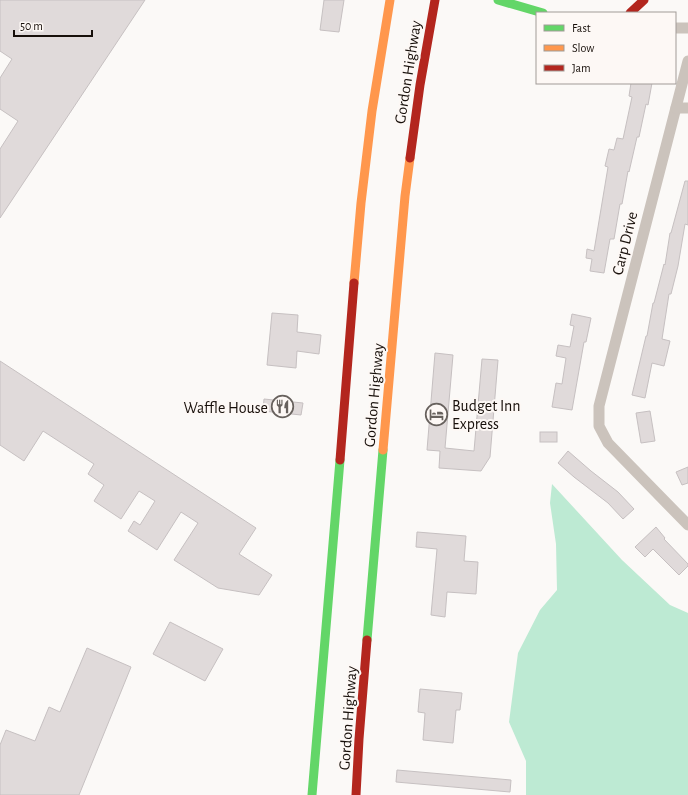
<svg xmlns="http://www.w3.org/2000/svg" width="688" height="795" viewBox="0 0 688 795" font-family="'Alegreya Sans',sans-serif">
<style>
.forest{fill:#bdead3}
.building{fill:#e0dada;stroke:#c6c0c1}
.lines{fill:none;stroke-linecap:round;stroke-linejoin:round}
.street{stroke:#cbc3bc;stroke-width:11}
.fast{stroke:#63d668;stroke-width:9}
.slow{stroke:#ff974d;stroke-width:9}
.jam{stroke:#b3261e;stroke-width:9}
.labels{text-anchor:middle;stroke-width:4;stroke-linejoin:round;paint-order:stroke}
.street-label{font-size:16px;fill:#170f0a;stroke:#fdf8f5}
.poi-label{font-size:16px;fill:#170f0a;stroke:#fdf8f5;text-anchor:start}
</style>
<rect width="100%" height="100%" fill="#fbf9f7"/>
<path class="forest" d="M 552,484 L 622,560 L 670,605 L 688,613 L 688,795 L 526,795 L 526,761 L 509,722 L 518,653 L 540,610 L 557,590 L 556,544 L 550,503 Z"/>
<g class="building">
<path d="M 0,0 L 145,0 L 0,218 L 0,149 L 18,121 L 0,109 L 0,78 L 12,59 L 0,51 Z"/>
<path d="M 324,0 L 344,0 L 339,32 L 320,30 Z"/>
<path d="M 631,83 L 652,83 L 648,105 L 646,104 L 639,137 L 637,137 L 629,172 L 628,171 L 622,204 L 620,204 L 614,239 L 610,239 L 604,273 L 590,271 L 592,259 L 586,258 L 587,249 L 594,251 L 608,167 L 605,166 L 609,149 L 614,150 L 617,138 L 623,139 L 632,97 L 629,96 Z"/>
<path d="M 685,181 L 688,181 L 688,225 L 685,224 L 678,266 L 671,294 L 669,294 L 662,339 L 670,341 L 664,366 L 652,363 L 645,398 L 632,395 L 646,336 L 647,336 L 653,303 L 654,303 L 664,264 L 665,265 L 670,233 L 671,233 Z"/>
<path d="M 272,313 L 298,315 L 297,332 L 321,335 L 319,354 L 297,351 L 296,368 L 267,365 Z"/>
<path d="M 572,314 L 591,318 L 586,342 L 584,342 L 572,410 L 552,407 L 556,383 L 562,384 L 566,358 L 556,356 L 558,345 L 570,347 L 574,326 L 570,325 Z"/>
<path d="M 435,353 L 453,355 L 445,448 L 474,451 L 482,359 L 498,360 L 490,457 L 481,471 L 439,468 L 440,451 L 427,450 Z"/>
<path d="M 0,361 L 256,528 L 239,554 L 272,575 L 259,595 L 218,588 L 174,560 L 198,523 L 181,512 L 157,550 L 128,531 L 134,521 L 140,525 L 155,501 L 139,491 L 121,519 L 94,501 L 104,485 L 88,474 L 94,464 L 43,431 L 24,461 L 0,445 Z"/>
<path d="M 264,399 L 303,403 L 301,415 L 263,411 Z"/>
<path d="M 650,411 L 655,441 L 641,443 L 636,413 Z"/>
<rect x="540" y="432" width="17" height="10"/>
<path d="M 568,451 L 591,471 L 618,492 L 634,509 L 623,519 L 608,503 L 574,477 L 558,463 Z"/>
<path d="M 688,467 L 688,483 L 682,485 L 676,472 Z"/>
<path d="M 656,527 L 665,538 L 664,539 L 688,564 L 688,566 L 679,575 L 653,549 L 645,557 L 635,547 Z"/>
<path d="M 417,532 L 466,536 L 464,561 L 478,562 L 476,594 L 447,592 L 445,617 L 431,615 L 437,549 L 416,547 Z"/>
<path d="M 170,622 L 223,649 L 205,681 L 153,654 Z"/>
<path d="M 87,648 L 131,667 L 79,795 L 0,795 L 0,745 L 6,730 L 35,741 L 49,707 L 60,712 Z"/>
<path d="M 420,689 L 462,693 L 460,710 L 456,710 L 453,743 L 423,740 L 425,713 L 418,712 Z"/>
<path d="M 397,770 L 511,780 L 510,792 L 396,782 Z"/>
</g>
<g class="lines">
<g class="street">
<path d="M 675,28 L 688,28"/>
<path d="M 688,61 L 599,406 L 599,426 L 608,443 L 688,525"/>
<path d="M 676,108 L 688,108"/>
</g>
<g class="fast">
<path d="M 498,0 L 543,13"/>
<path d="M 367,640 L 383,450"/>
<path d="M 312,795 L 340,460"/>
</g>
<g class="slow">
<path d="M 354,283 L 361,203 L 372,111 L 390,0"/>
<path d="M 383,450 L 405,196 L 410,158"/>
</g>
<g class="jam">
<path d="M 630,13 L 644,0"/>
<path d="M 410,158 L 420,85 L 435,0"/>
<path d="M 340,460 L 354,283"/>
<path d="M 356,795 L 359,739 L 367,640"/>
</g>
</g>
<defs>
<symbol id="restaurant-ring" viewBox="-11 -11 22 22"><circle r="9.5" fill="#fdf8f5" stroke="#67615d" stroke-width="1.5"/><path d="M-5-6h1v4h1v-4h1v4h1v-4h1v5L-1.5 .5V6h-2V.5L-5-1ZM5-6V6H3V1.5H1.5Q1.5-4 5-6Z" fill="#67615d"/></symbol>
<symbol id="hotel-ring" viewBox="-11 -11 22 22"><circle r="9.5" fill="#fdf8f5" stroke="#67615d" stroke-width="1.5"/><path d="M-6-4.5h1.5V1H6V5H4.5V3h-9V5H-6ZM-4 0a1.8 1.8 0 1 1 3.6 0ZM.5 0V-2.5h3Q6-2.5 6 0Z" fill="#67615d"/></symbol>
</defs>
<g fill-rule="evenodd">
<use href="#restaurant-ring" x="270" y="394" width="25" height="25"/>
<use href="#hotel-ring" x="424" y="402" width="25" height="25"/>
</g>
<g class="labels">
<g class="street-label">
<text transform="translate(407 72) rotate(-81)" y="6">Gordon Highway</text>
<text transform="translate(624 243) rotate(-76)" y="6">Carp Drive</text>
<text transform="translate(373 395) rotate(-85)" y="6">Gordon Highway</text>
<text transform="translate(347 718) rotate(-86)" y="6">Gordon Highway</text>
</g>
<g class="poi-label">
<text x="452" y="411">Budget Inn<tspan x="452" dy="18">Express</tspan></text>
<text x="268" y="413" text-anchor="end">Waffle House</text>
</g>
</g>
<rect x="536" y="12" width="140" height="72" fill="#fdf8f5" stroke="#a19b97"/>
<rect x="544" y="25" width="20" height="6" fill="#63d668" stroke="#a19b97"/>
<text x="572" y="32" font-size="12" fill="#170f0a">Fast</text>
<rect x="544" y="45" width="20" height="6" fill="#ff974d" stroke="#a19b97"/>
<text x="572" y="52" font-size="12" fill="#170f0a">Slow</text>
<rect x="544" y="65" width="20" height="6" fill="#b3261e" stroke="#a19b97"/>
<text x="572" y="72" font-size="12" fill="#170f0a">Jam</text>
<path d="M14 30v6h78v-6" fill="none" stroke="#170f0a" stroke-width="2"/>
<text x="20" y="30" font-size="12" fill="#170f0a" stroke="#fdf8f5" stroke-width="3" paint-order="stroke">50 m</text>
</svg>
